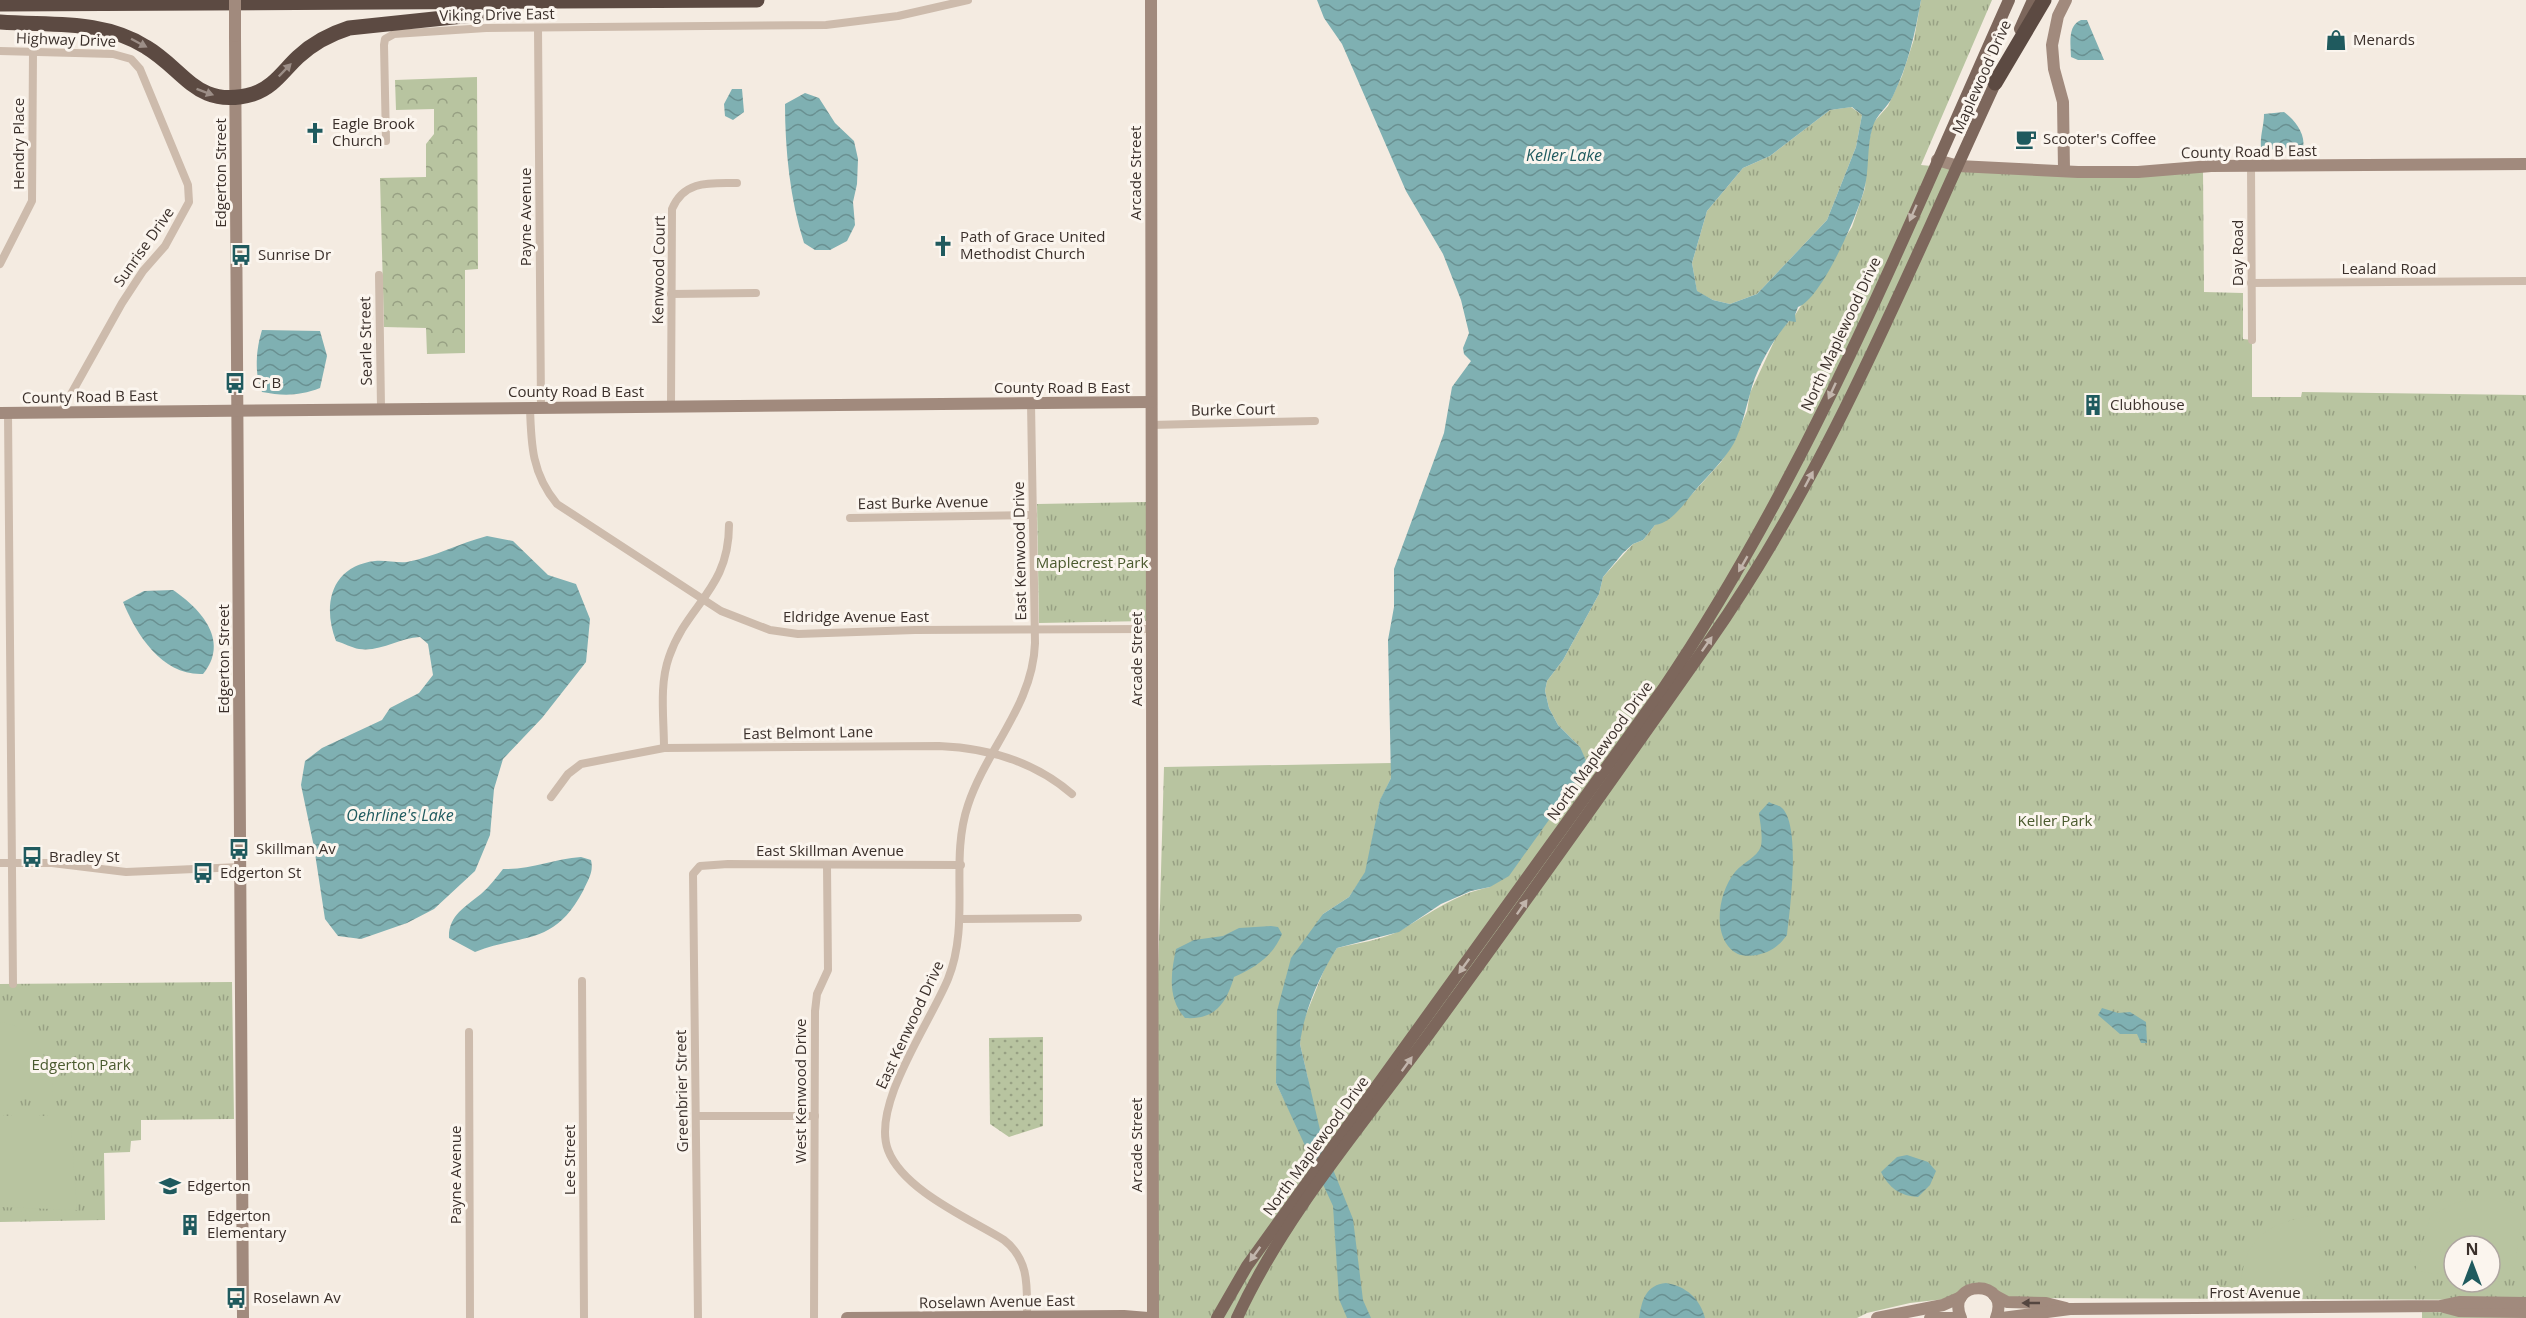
<svg xmlns="http://www.w3.org/2000/svg" width="2526" height="1318" viewBox="0 0 2526 1318" font-family="'Open Sans',sans-serif">
<style>
.grass{fill:url(#grass-dots)}
.forest{fill:url(#forest-crowns)}
.park{fill:url(#park-tufts);fill-rule:evenodd}
.pitch{fill:#b8c4a0}
.water{fill:url(#water-waves);fill-rule:evenodd}
.lines{fill:none;stroke-linecap:round;stroke-linejoin:round}
.street{stroke:#cdbbac;stroke-width:8}
.secondary{stroke:#a18a7d;stroke-width:12}
.primary{stroke:#7d675c;stroke-width:12}
.highway{stroke:#5c4a42;stroke-width:15}
.secondary-bridge{stroke:#a18a7d;stroke-width:12}
.oneway{fill:#9c8e87}
.oneway2{fill:#c2b5ac}
.oneway3{fill:#544640}
.labels{text-anchor:middle;stroke-width:6;stroke-linejoin:round;paint-order:stroke}
.street-label{font-size:15px;fill:#3b302b;stroke:#fbf5ee}
.poi-label{font-size:15px;fill:#3b302b;stroke:#fbf5ee;text-anchor:start}
.park-label{font-size:15px;fill:#4a5a2e;stroke:#fbf5ee}
.water-label{font-size:16px;font-style:italic;fill:#1f5a5e;stroke:#fbf5ee}
</style>
<defs>
<pattern id="grass-dots" width="8" height="8" patternUnits="userSpaceOnUse" patternTransform="scale(1.5)"><rect width="8" height="8" fill="#b8c4a0"/><path d="M2 2h.1M6 6h.1" fill="none" stroke="#97a083" stroke-width="1.8" stroke-linecap="round"/></pattern>
<pattern id="forest-crowns" width="20" height="18" patternUnits="userSpaceOnUse" patternTransform="scale(1.5)"><rect width="20" height="18" fill="#b8c4a0"/><path d="M2 6a3 3 0 1 1 6 0M12 15a3 3 0 1 1 6 0" fill="none" stroke="#97a083"/></pattern>
<pattern id="park-tufts" width="24" height="20" patternUnits="userSpaceOnUse" patternTransform="scale(1.5)"><rect width="24" height="20" fill="#b8c4a0"/><path d="M3 7l-1-3M5 7V3M7 7l1-3M15 17l-1-3M17 17v-4M19 17l1-3" fill="none" stroke="#97a083"/></pattern>
<pattern id="water-waves" width="16" height="10" patternUnits="userSpaceOnUse" patternTransform="scale(1.5)"><rect width="16" height="10" fill="#7fb0b2"/><path d="M0 5q4-4 8 0t8 0" fill="none" stroke="#699091"/></pattern>
</defs>
<rect width="100%" height="100%" fill="#f4ebe1"/>
<path class="grass" d="M 1043,1037 L 1043,1126 L 1009,1137 L 990,1124 L 989,1038 Z"/>
<path class="forest" d="M 477,77 L 478,269 L 465,270 L 465,353 L 427,354 L 426,328 L 384,327 L 380,178 L 426,177 L 426,144 L 434,134 L 434,109 L 396,110 L 395,80 Z"/>
<g class="park">
<path d="M 1921,0 L 1992,0 L 1921,165 L 1993,172 L 2203,171 L 2204,292 L 2243,293 L 2243,339 L 2252,340 L 2252,397 L 2301,397 L 2302,392 L 2526,395 L 2526,1300 L 2010,1298 L 1979,1283 L 1969,1284 L 1953,1298 L 1910,1303 L 1867,1313 L 1857,1318 L 1157,1318 L 1157,1010 L 1164,767 L 1392,763 L 1391,778 L 1380,801 L 1366,872 L 1349,897 L 1323,914 L 1276,1083 L 1314,1161 L 1308,1079 L 1300,1044 L 1301,1027 L 1326,965 L 1337,948 C 1357,943 1383,940 1401,930 C 1431,913 1455,894 1490,887 L 1580,747 L 1558,725 L 1549,708 L 1545,691 L 1547,681 L 1563,660 L 1599,594 L 1603,577 L 1633,544 L 1643,540 L 1655,525 L 1674,514 L 1721,462 L 1734,442 L 1747,411 L 1750,393 L 1778,333 L 1795,315 L 1852,227 L 1865,188 L 1868,146 L 1873,123 L 1888,106 L 1902,76 L 1914,39 ZM 2454,1246 L 2490,1246 L 2490,1282 L 2454,1282 Z"/>
<path d="M 1851,107 L 1862,115 L 1856,147 L 1827,220 L 1757,294 L 1730,304 L 1713,300 L 1697,292 L 1692,263 L 1707,211 L 1743,168 L 1770,156 L 1830,110 Z"/>
<path d="M 1146,502 L 1147,621 L 1039,623 L 1037,504 Z"/>
<path d="M 232,982 L 234,1119 L 141,1120 L 141,1140 L 131,1141 L 130,1152 L 104,1153 L 105,1220 L 0,1222 L 0,984 Z"/>
<path d="M 2422,1312 L 2526,1313 L 2526,1318 L 2422,1318 Z"/>
</g>
<g class="pitch">
<path d="M 0,1022 C 36,1026 53,1064 53,1096 L 0,1096 Z"/>
<path d="M 0,1116 L 70,1116 L 77,1210 L 0,1207 Z"/>
<path d="M 2474,1198 L 2498,1198 L 2523,1206 L 2514,1274 L 2502,1282 L 2490,1280 L 2490,1246 L 2454,1246 L 2454,1276 L 2415,1271 L 2430,1217 L 2452,1204 Z"/>
<path d="M 2321,1213 L 2319,1284 L 2313,1289 L 2240,1289 C 2245,1232 2270,1224 2321,1213 Z"/>
</g>
<g class="water">
<path d="M 1317,0 L 1921,0 C 1915,34 1908,65 1893,96 C 1888,107 1876,115 1873,126 C 1866,147 1870,169 1864,190 C 1858,214 1821,300 1798,307 L 1795,315 L 1796,322 L 1789,321 C 1772,341 1756,369 1750,394 C 1745,411 1742,427 1734,443 C 1723,462 1707,476 1693,493 C 1683,505 1671,523 1655,525 L 1643,540 L 1633,544 L 1623,553 L 1603,577 L 1599,594 L 1563,660 L 1547,681 L 1545,691 L 1549,708 L 1558,725 L 1580,747 L 1588,765 L 1509,876 L 1490,887 L 1471,891 L 1441,904 L 1399,932 L 1337,948 C 1320,974 1303,1014 1300,1044 L 1324,1147 L 1353,1219 L 1363,1300 L 1371,1318 L 1347,1318 L 1339,1299 L 1333,1206 L 1276,1083 L 1277,1011 L 1291,958 L 1323,914 L 1349,897 L 1365,872 L 1380,800 L 1391,778 L 1388,640 L 1394,607 L 1394,569 L 1444,433 L 1452,387 L 1471,361 L 1464,354 L 1463,348 L 1469,333 L 1461,300 L 1443,254 L 1406,191 L 1342,44 L 1324,18 ZM 1852,107 L 1862,115 L 1856,147 L 1827,220 L 1757,294 L 1730,304 L 1713,300 L 1697,291 L 1692,263 L 1707,211 L 1743,168 L 1770,156 L 1830,110 Z"/>
<path d="M 2081,20 L 2087,20 L 2104,60 L 2078,60 L 2071,57 C 2071,44 2067,26 2081,20 Z"/>
<path d="M 732,89 L 742,89 L 744,112 L 733,120 L 725,116 L 724,104 Z"/>
<path d="M 805,93 L 819,98 L 835,123 L 854,141 L 858,159 L 857,184 L 853,202 L 855,225 L 847,241 L 830,250 L 815,250 L 804,243 C 790,200 785,149 785,104 Z"/>
<path d="M 2284,112 C 2294,119 2306,134 2303,147 L 2264,150 L 2261,147 C 2260,135 2264,126 2264,114 Z"/>
<path d="M 262,330 L 320,331 L 327,356 L 320,388 C 299,396 283,396 262,392 C 254,374 256,349 262,330 Z"/>
<path d="M 487,536 L 513,541 L 548,575 L 576,584 L 590,619 L 586,662 L 542,718 L 503,759 L 494,789 L 490,835 L 475,871 L 434,909 L 407,923 L 361,939 L 338,936 L 325,919 L 314,847 L 301,785 L 305,761 L 322,748 L 382,720 L 390,708 L 419,693 L 433,675 L 428,644 L 420,637 C 399,638 381,652 359,649 C 352,648 344,643 336,641 C 322,605 331,566 375,561 C 385,560 397,563 407,562 C 434,557 460,543 487,536 Z"/>
<path d="M 173,590 C 201,609 230,641 203,674 C 163,676 137,636 123,602 L 144,591 Z"/>
<path d="M 1769,802 C 1772,804 1779,805 1782,808 C 1801,826 1790,909 1787,935 C 1779,946 1771,952 1757,955 C 1745,957 1736,956 1728,946 C 1713,927 1720,890 1735,872 C 1743,862 1757,858 1761,846 C 1763,835 1760,823 1759,813 Z"/>
<path d="M 581,857 L 591,860 C 594,872 588,880 583,891 C 554,946 524,933 475,952 L 449,938 C 448,916 465,907 481,894 C 489,887 496,878 503,869 C 530,870 554,859 581,857 Z"/>
<path d="M 1271,926 L 1278,927 L 1282,934 C 1273,956 1255,968 1234,977 C 1226,1004 1215,1020 1185,1018 C 1167,998 1171,973 1176,949 L 1194,940 L 1223,936 L 1239,928 Z"/>
<path d="M 2102,1008 L 2118,1013 L 2130,1012 L 2146,1022 L 2147,1043 L 2141,1043 L 2137,1034 L 2120,1034 L 2098,1015 Z"/>
<path d="M 1907,1155 L 1928,1162 L 1936,1171 L 1930,1185 L 1918,1197 C 1900,1196 1889,1188 1881,1172 L 1897,1157 Z"/>
<path d="M 1666,1283 C 1686,1286 1700,1299 1705,1318 L 1639,1318 C 1642,1299 1646,1285 1666,1283 Z"/>
</g>
<g class="lines">
<g class="street">
<path d="M 538,28 L 541,407"/>
<path d="M 0,51 L 113,54 L 131,59 L 140,69 L 188,185 L 189,202 L 165,246 L 143,271 L 122,303 L 61,412"/>
<path d="M 386,141 L 384,45 L 385,39 L 394,34 L 486,28 L 826,25 L 898,16 L 968,0"/>
<path d="M 2251,166 L 2252,340"/>
<path d="M 0,264 L 32,201 L 33,52"/>
<path d="M 379,275 L 381,407"/>
<path d="M 2251,283 L 2526,281"/>
<path d="M 671,294 L 756,293"/>
<path d="M 671,406 L 672,209 C 684,180 710,183 737,183"/>
<path d="M 530,407 C 531,445 532,474 557,504 L 721,611 L 770,630 L 798,634 L 915,630 L 1152,629"/>
<path d="M 8,413 L 13,984"/>
<path d="M 1151,425 L 1315,421"/>
<path d="M 850,518 L 1033,515"/>
<path d="M 664,748 C 664,719 659,685 669,657 C 687,604 729,590 729,525"/>
<path d="M 551,797 L 568,774 L 581,764 L 664,748 L 939,746 C 988,748 1035,762 1072,794"/>
<path d="M 0,863 L 52,863 L 126,872 L 240,867"/>
<path d="M 961,919 L 1078,918"/>
<path d="M 582,981 L 584,1318"/>
<path d="M 469,1032 L 470,1318"/>
<path d="M 697,1116 L 815,1116"/>
<path d="M 698,1318 L 693,874 L 700,866 L 728,864 L 961,865"/>
<path d="M 814,1318 L 815,1011 L 817,994 L 828,970 L 827,866"/>
<path d="M 1027,1318 C 1027,1288 1030,1260 1004,1240 C 968,1218 903,1190 888,1150 C 871,1105 930,1023 948,979 C 971,922 949,861 968,805 C 987,748 1033,705 1035,643 L 1031,403"/>
</g>
<g class="secondary">
<path d="M 1151,0 L 1153,1318"/>
<path d="M 235,36 L 243,1318"/>
<path d="M 1937,160 L 1958,166 L 2078,172 L 2138,172 L 2211,166 L 2526,164"/>
<path d="M 2064,170 L 2063,102 L 2054,69 L 2052,45 L 2058,16 L 2066,0"/>
<path d="M 0,413 L 1151,402"/>
<path d="M 1994,1295 L 2007,1302 L 2046,1303 L 2066,1308"/>
<path d="M 2444,1307 L 2459,1311 L 2526,1312"/>
<path d="M 847,1318 L 1124,1316 L 1148,1318"/>
<path d="M 1877,1318 L 1943,1305 L 1961,1297"/>
<path d="M 1930,1318 L 1953,1318"/>
<path d="M 1961,1318 C 1944,1279 2012,1278 1996,1318"/>
<path d="M 2002,1318 L 2070,1309 L 2440,1306 L 2459,1302 L 2526,1303"/>
</g>
<g class="primary">
<path d="M 2020,29 L 2033,0"/>
<path d="M 1217,1318 L 1247,1266 L 1663,689 C 1808,475 1904,235 2009,0"/>
<path d="M 1237,1318 C 1284,1216 1360,1128 1426,1038 C 1521,908 1615,776 1708,643 C 1831,468 1909,268 1999,75"/>
</g>
<g class="highway">
<path d="M 0,4 L 757,0"/>
<path d="M 0,22 C 51,26 101,19 146,47 C 185,70 197,110 253,94 C 273,88 284,70 298,57 C 313,43 330,34 349,28 L 501,12"/>
<path d="M 1995,83 L 2044,0"/>
</g>
<path class="secondary-bridge" d="M 235,0 L 235,36"/>
</g>
<defs><path id="oneway-solid" d="M-6-.8H1V-3.2L6.5 0L1 3.2V.8H-6Z" transform="scale(1.5)"/></defs>
<g class="oneway">
<use href="#oneway-solid" transform="translate(139 43) rotate(28)"/>
<use href="#oneway-solid" transform="translate(285 70) rotate(-46)"/>
<use href="#oneway-solid" transform="translate(205 92) rotate(20)"/>
</g>
<g class="oneway2">
<use href="#oneway-solid" transform="translate(1913 213) rotate(114)"/>
<use href="#oneway-solid" transform="translate(1832 391) rotate(115)"/>
<use href="#oneway-solid" transform="translate(1809 479) rotate(-62)"/>
<use href="#oneway-solid" transform="translate(1743 564) rotate(120)"/>
<use href="#oneway-solid" transform="translate(1707 644) rotate(-55)"/>
<use href="#oneway-solid" transform="translate(1522 907) rotate(-55)"/>
<use href="#oneway-solid" transform="translate(1464 966) rotate(126)"/>
<use href="#oneway-solid" transform="translate(1407 1064) rotate(-54)"/>
<use href="#oneway-solid" transform="translate(1255 1254) rotate(126)"/>
</g>
<use class="oneway3" href="#oneway-solid" transform="translate(2031 1303) rotate(180)"/>
<defs>
<symbol id="shop-bare" viewBox="-9 -9 18 18"><path d="M-5-2.5h2.3a2.7 3.5 0 0 1 5.4 0H5L5.5 6h-11ZM-1.5-2.5h3a1.5 2.3 0 0 0-3 0Z" fill="#1f5a5e" stroke="#fbf5ee" stroke-width="2.5" paint-order="stroke"/></symbol>
<symbol id="church-bare" viewBox="-9 -9 18 18"><path d="M-1.2-6h2.4v3.5h3.3v2.4h-3.3V6h-2.4V-.1h-3.3v-2.4h3.3Z" fill="#1f5a5e" stroke="#fbf5ee" stroke-width="2.5" paint-order="stroke"/></symbol>
<symbol id="cafe-bare" viewBox="-9 -9 18 18"><path d="M-5.5-4.5H6V0H3Q3 3.5 0 3.5H-2.5Q-5.5 3.5-5.5 0ZM3-3.2v2h1.7v-2ZM-6 4.5H4V6H-6Z" fill="#1f5a5e" stroke="#fbf5ee" stroke-width="2.5" paint-order="stroke"/></symbol>
<symbol id="bus-bare" viewBox="-9 -9 18 18"><path d="M-5-6H5V4H4V6H2V4H-2V6H-4V4H-5ZM-3.5-4V0h7V-4ZM-3.5 1.2v1.5H-2V1.2ZM2 1.2v1.5H3.5V1.2Z" fill="#1f5a5e" stroke="#fbf5ee" stroke-width="2.5" paint-order="stroke"/></symbol>
<symbol id="building-bare" viewBox="-9 -9 18 18"><path d="M-4-6H4V6H1V3H-1V6H-4ZM-2.5-4.3h1.7v1.8h-1.7ZM.8-4.3h1.7v1.8H.8ZM-2.5-1h1.7V.8h-1.7ZM.8-1h1.7V.8H.8Z" fill="#1f5a5e" stroke="#fbf5ee" stroke-width="2.5" paint-order="stroke"/></symbol>
<symbol id="school-bare" viewBox="-9 -9 18 18"><path d="M0-5L7-2L0 1L-7-2ZM-4 1L0 2.5L4 1V4Q0 6-4 4Z" fill="#1f5a5e" stroke="#fbf5ee" stroke-width="2.5" paint-order="stroke"/></symbol>
</defs>
<g fill-rule="evenodd">
<use href="#shop-bare" x="2321" y="25" width="30" height="30"/>
<use href="#church-bare" x="300" y="118" width="30" height="30"/>
<use href="#cafe-bare" x="2011" y="124" width="30" height="30"/>
<use href="#church-bare" x="928" y="231" width="30" height="30"/>
<use href="#bus-bare" x="226" y="240" width="30" height="30"/>
<use href="#bus-bare" x="220" y="368" width="30" height="30"/>
<use href="#building-bare" x="2078" y="390" width="30" height="30"/>
<use href="#bus-bare" x="224" y="834" width="30" height="30"/>
<use href="#bus-bare" x="17" y="842" width="30" height="30"/>
<use href="#bus-bare" x="188" y="858" width="30" height="30"/>
<use href="#school-bare" x="155" y="1171" width="30" height="30"/>
<use href="#building-bare" x="175" y="1210" width="30" height="30"/>
<use href="#bus-bare" x="221" y="1283" width="30" height="30"/>
</g>
<g class="labels">
<g class="street-label">
<text transform="translate(497 15) rotate(-1)" y="5">Viking Drive East</text>
<text transform="translate(66 40) rotate(2)" y="5">Highway Drive</text>
<text transform="translate(1982 77) rotate(-66)" y="5">Maplewood Drive</text>
<text transform="translate(19 144) rotate(-90)" y="5">Hendry Place</text>
<text transform="translate(2249 152) rotate(-1)" y="5">County Road B East</text>
<text transform="translate(221 173) rotate(-90)" y="5">Edgerton Street</text>
<text transform="translate(1136 173) rotate(-90)" y="5">Arcade Street</text>
<text transform="translate(526 217) rotate(-90)" y="5">Payne Avenue</text>
<text transform="translate(144 247) rotate(-55)" y="5">Sunrise Drive</text>
<text transform="translate(2238 253) rotate(-90)" y="5">Day Road</text>
<text x="2389" y="274">Lealand Road</text>
<text transform="translate(659 270) rotate(-89)" y="5">Kenwood Court</text>
<text transform="translate(1841 334) rotate(-65)" y="5">North Maplewood Drive</text>
<text transform="translate(366 341) rotate(-91)" y="5">Searle Street</text>
<text x="1062" y="393">County Road B East</text>
<text x="576" y="397">County Road B East</text>
<text transform="translate(90 397) rotate(-1)" y="5">County Road B East</text>
<text transform="translate(1233 410) rotate(-1)" y="5">Burke Court</text>
<text transform="translate(923 503) rotate(-1)" y="5">East Burke Avenue</text>
<text transform="translate(1020 551) rotate(-91)" y="5">East Kenwood Drive</text>
<text x="856" y="622">Eldridge Avenue East</text>
<text transform="translate(224 659) rotate(-90)" y="5">Edgerton Street</text>
<text transform="translate(1137 659) rotate(-90)" y="5">Arcade Street</text>
<text transform="translate(808 733) rotate(-1)" y="5">East Belmont Lane</text>
<text transform="translate(1600 751) rotate(-54)" y="5">North Maplewood Drive</text>
<text x="830" y="856">East Skillman Avenue</text>
<text transform="translate(910 1025) rotate(-65)" y="5">East Kenwood Drive</text>
<text transform="translate(682 1091) rotate(-91)" y="5">Greenbrier Street</text>
<text transform="translate(801 1091) rotate(-90)" y="5">West Kenwood Drive</text>
<text transform="translate(1137 1145) rotate(-90)" y="5">Arcade Street</text>
<text transform="translate(1316 1146) rotate(-54)" y="5">North Maplewood Drive</text>
<text transform="translate(570 1160) rotate(-90)" y="5">Lee Street</text>
<text transform="translate(456 1175) rotate(-90)" y="5">Payne Avenue</text>
<text x="2255" y="1298">Frost Avenue</text>
<text transform="translate(997 1302) rotate(-1)" y="5">Roselawn Avenue East</text>
</g>
<g class="poi-label">
<text x="2353" y="45">Menards</text>
<text x="332" y="129">Eagle Brook<tspan x="332" dy="17">Church</tspan></text>
<text x="2043" y="144">Scooter's Coffee</text>
<text x="960" y="242">Path of Grace United<tspan x="960" dy="17">Methodist Church</tspan></text>
<text x="258" y="260">Sunrise Dr</text>
<text x="252" y="388">Cr B</text>
<text x="2110" y="410">Clubhouse</text>
<text x="256" y="854">Skillman Av</text>
<text x="49" y="862">Bradley St</text>
<text x="220" y="878">Edgerton St</text>
<text x="187" y="1191">Edgerton</text>
<text x="207" y="1221">Edgerton<tspan x="207" dy="17">Elementary</tspan></text>
<text x="253" y="1303">Roselawn Av</text>
</g>
<g class="park-label">
<text x="1092" y="568">Maplecrest Park</text>
<text x="2055" y="826">Keller Park</text>
<text x="81" y="1070">Edgerton Park</text>
</g>
<g class="water-label">
<text x="1564" y="161">Keller Lake</text>
<text x="400" y="821">Oehrline's Lake</text>
</g>
</g>
<g transform="translate(2472 1264)"><circle r="28" fill="#fbf5ee" stroke="#aea6a0" stroke-width="1.5"/>
<path d="M0-4.5L10 22L0 15L-10 22Z" fill="#1f5a5e"/>
<text y="-9" font-size="16" font-weight="bold" text-anchor="middle" fill="#3b302b">N</text>
</g>
</svg>
